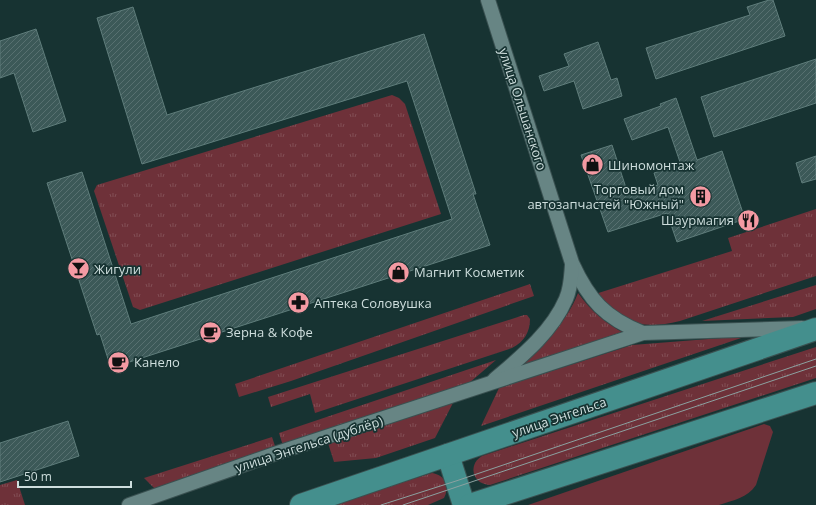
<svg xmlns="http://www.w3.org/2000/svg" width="816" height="505" viewBox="0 0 816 505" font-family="'Open Sans',sans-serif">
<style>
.grass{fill:url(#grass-tufts)}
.park{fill:#6e3139}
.building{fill:url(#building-hatch);stroke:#5f7d7b}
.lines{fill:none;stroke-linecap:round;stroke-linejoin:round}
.street-casing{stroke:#3a5151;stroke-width:16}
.primary-casing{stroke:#3a5151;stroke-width:24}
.street{stroke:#678584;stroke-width:14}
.primary{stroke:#448f8d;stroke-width:22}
.tram{stroke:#8ca1a0;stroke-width:1}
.labels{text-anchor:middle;stroke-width:3.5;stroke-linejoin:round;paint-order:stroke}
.street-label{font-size:13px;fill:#cededd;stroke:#173332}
.poi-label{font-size:13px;fill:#cededd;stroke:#173332;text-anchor:start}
</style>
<defs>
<pattern id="grass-tufts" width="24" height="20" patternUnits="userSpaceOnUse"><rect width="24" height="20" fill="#6e3139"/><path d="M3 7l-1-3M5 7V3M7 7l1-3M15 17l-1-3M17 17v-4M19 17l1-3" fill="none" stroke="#824e55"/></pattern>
<pattern id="building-hatch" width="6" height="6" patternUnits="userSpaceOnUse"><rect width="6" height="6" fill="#3c5958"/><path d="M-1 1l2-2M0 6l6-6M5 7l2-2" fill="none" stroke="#577070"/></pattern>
</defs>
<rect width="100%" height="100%" fill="#173332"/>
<g class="grass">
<path d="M 392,95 L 399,98 L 405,104 L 441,214 L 140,310 L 133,307 L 94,191 L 97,185 Z"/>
<path d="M 816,209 L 816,276 L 680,321 C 635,332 626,319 592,295 L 732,251 L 728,238 Z"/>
<path d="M 530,284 L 534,296 L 291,381 L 239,397 L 235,384 Z"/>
<path d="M 816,285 L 816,309 L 793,317 L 702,321 Z"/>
<path d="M 578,293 C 591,311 605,323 624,333 L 517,369 C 539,347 567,323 578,293 Z"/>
<path d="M 524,315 L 527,315 L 530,319 C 530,332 524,342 512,348 L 315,413 L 310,394 L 271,407 L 268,397 Z"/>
<path d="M 747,336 L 481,426 L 499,388 L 632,345 Z"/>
<path d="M 816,347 L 816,378 L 490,485 C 473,485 467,465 482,456 Z"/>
<path d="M 496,360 L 462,389 L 284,449 L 279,433 Z"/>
<path d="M 454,401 L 435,438 L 376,458 L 334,462 L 328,443 Z"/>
<path d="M 272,437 L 277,452 L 158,492 L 144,478 Z"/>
<path d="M 432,473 C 445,475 450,486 444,498 L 428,505 L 329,505 Z"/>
<path d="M 17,480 L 25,505 L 0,505 L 0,485 Z"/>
</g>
<path class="park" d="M 764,424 L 770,426 L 773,432 L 756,485 C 747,498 734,500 719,505 L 528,505 Z"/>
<g class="building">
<path d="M 769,0 L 773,0 L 785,36 L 656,79 L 646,48 L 750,15 L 747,7 Z"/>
<path d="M 133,7 L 167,115 L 424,34 L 476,194 L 473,194 L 490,245 L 111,368 L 100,334 L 97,335 L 47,183 L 82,172 L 131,324 L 452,219 L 407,81 L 142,164 L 97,18 Z"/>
<path d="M 36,29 L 66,121 L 33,132 L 14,73 L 0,78 L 0,41 Z"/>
<path d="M 598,42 L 611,80 L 617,78 L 622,96 L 583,109 L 574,81 L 544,91 L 539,76 L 569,66 L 564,54 Z"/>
<path d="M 816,59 L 816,103 L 714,137 L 701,97 Z"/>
<path d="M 676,98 L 697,160 L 722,151 L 745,219 L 677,242 L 667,213 L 608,232 L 581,155 L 612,145 L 628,194 L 658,185 L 654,173 L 681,165 L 668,127 L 632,140 L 624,119 L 661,106 L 660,104 Z"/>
<path d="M 816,156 L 816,179 L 802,183 L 796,163 Z"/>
<path d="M 68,421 L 79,456 L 0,482 L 0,443 Z"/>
</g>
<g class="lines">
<defs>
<g id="street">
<path d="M 488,0 L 572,263 C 589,300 605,318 643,333"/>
<path d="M 494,380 C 521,357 552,332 566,299 C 571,288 571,277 572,265"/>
<path d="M 129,505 L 280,452 L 643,333 L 802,328"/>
</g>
<g id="primary">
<path d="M 448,455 L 464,505"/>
<path d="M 301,505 L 816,329"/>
<path d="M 470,505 L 816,393"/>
</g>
</defs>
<use href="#street" class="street-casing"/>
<use href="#primary" class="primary-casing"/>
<use href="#street" class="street"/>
<use href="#primary" class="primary"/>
<g class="tram">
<path d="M 381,505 L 456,481 L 816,359"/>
<path d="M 403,505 L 816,366"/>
</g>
</g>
<defs>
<symbol id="shop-disc" viewBox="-11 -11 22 22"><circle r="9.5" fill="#f49aa3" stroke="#173332"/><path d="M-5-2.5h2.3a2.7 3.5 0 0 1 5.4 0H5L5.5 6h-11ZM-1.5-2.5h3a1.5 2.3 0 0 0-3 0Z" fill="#111"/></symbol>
<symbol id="building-disc" viewBox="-11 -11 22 22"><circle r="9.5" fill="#f49aa3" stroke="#173332"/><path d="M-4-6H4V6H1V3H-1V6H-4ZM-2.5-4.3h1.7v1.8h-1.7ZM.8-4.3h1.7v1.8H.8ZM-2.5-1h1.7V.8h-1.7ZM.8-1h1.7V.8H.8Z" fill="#111"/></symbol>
<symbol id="restaurant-disc" viewBox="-11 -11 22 22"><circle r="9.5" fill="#f49aa3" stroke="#173332"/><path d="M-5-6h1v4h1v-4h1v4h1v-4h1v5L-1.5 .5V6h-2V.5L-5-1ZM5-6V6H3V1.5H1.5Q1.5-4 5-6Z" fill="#111"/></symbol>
<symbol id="bar-disc" viewBox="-11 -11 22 22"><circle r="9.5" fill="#f49aa3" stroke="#173332"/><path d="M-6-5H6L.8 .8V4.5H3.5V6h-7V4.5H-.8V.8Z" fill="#111"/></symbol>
<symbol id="pharmacy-disc" viewBox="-11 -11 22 22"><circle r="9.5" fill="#f49aa3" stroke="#173332"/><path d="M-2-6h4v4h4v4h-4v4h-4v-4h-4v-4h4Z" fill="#111"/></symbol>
<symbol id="cafe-disc" viewBox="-11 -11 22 22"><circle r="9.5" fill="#f49aa3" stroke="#173332"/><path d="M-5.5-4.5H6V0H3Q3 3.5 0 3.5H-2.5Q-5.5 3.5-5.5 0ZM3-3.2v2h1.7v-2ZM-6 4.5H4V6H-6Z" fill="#111"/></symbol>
</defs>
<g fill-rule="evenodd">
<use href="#shop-disc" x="580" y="152" width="25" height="25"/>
<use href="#building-disc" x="688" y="184" width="25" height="25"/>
<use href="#restaurant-disc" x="736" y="208" width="25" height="25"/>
<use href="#bar-disc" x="66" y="256" width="25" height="25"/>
<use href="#shop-disc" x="386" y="260" width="25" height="25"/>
<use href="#pharmacy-disc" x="286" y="290" width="25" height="25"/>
<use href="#cafe-disc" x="198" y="320" width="25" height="25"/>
<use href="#cafe-disc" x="106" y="350" width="25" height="25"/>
</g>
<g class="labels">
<g class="street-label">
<text transform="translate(523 109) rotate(72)" y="5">улица Ольшанского</text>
<text transform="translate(559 417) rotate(-19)" y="5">улица Энгельса</text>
<text transform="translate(309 444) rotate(-18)" y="5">улица Энгельса (дублёр)</text>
</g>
<g class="poi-label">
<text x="608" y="170">Шиномонтаж</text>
<text x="684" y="194" text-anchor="end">Торговый дом<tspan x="684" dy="15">автозапчастей "Южный"</tspan></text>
<text x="734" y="225" text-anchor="end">Шаурмагия</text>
<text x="94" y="274">Жигули</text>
<text x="414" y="277">Магнит Косметик</text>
<text x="314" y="308">Аптека Соловушка</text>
<text x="226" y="337">Зерна &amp; Кофе</text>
<text x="134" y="367">Канело</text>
</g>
</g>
<path d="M18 481v6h113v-6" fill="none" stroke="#cededd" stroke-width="2"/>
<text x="24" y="481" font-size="12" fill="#cededd" stroke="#173332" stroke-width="3" paint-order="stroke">50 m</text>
</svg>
